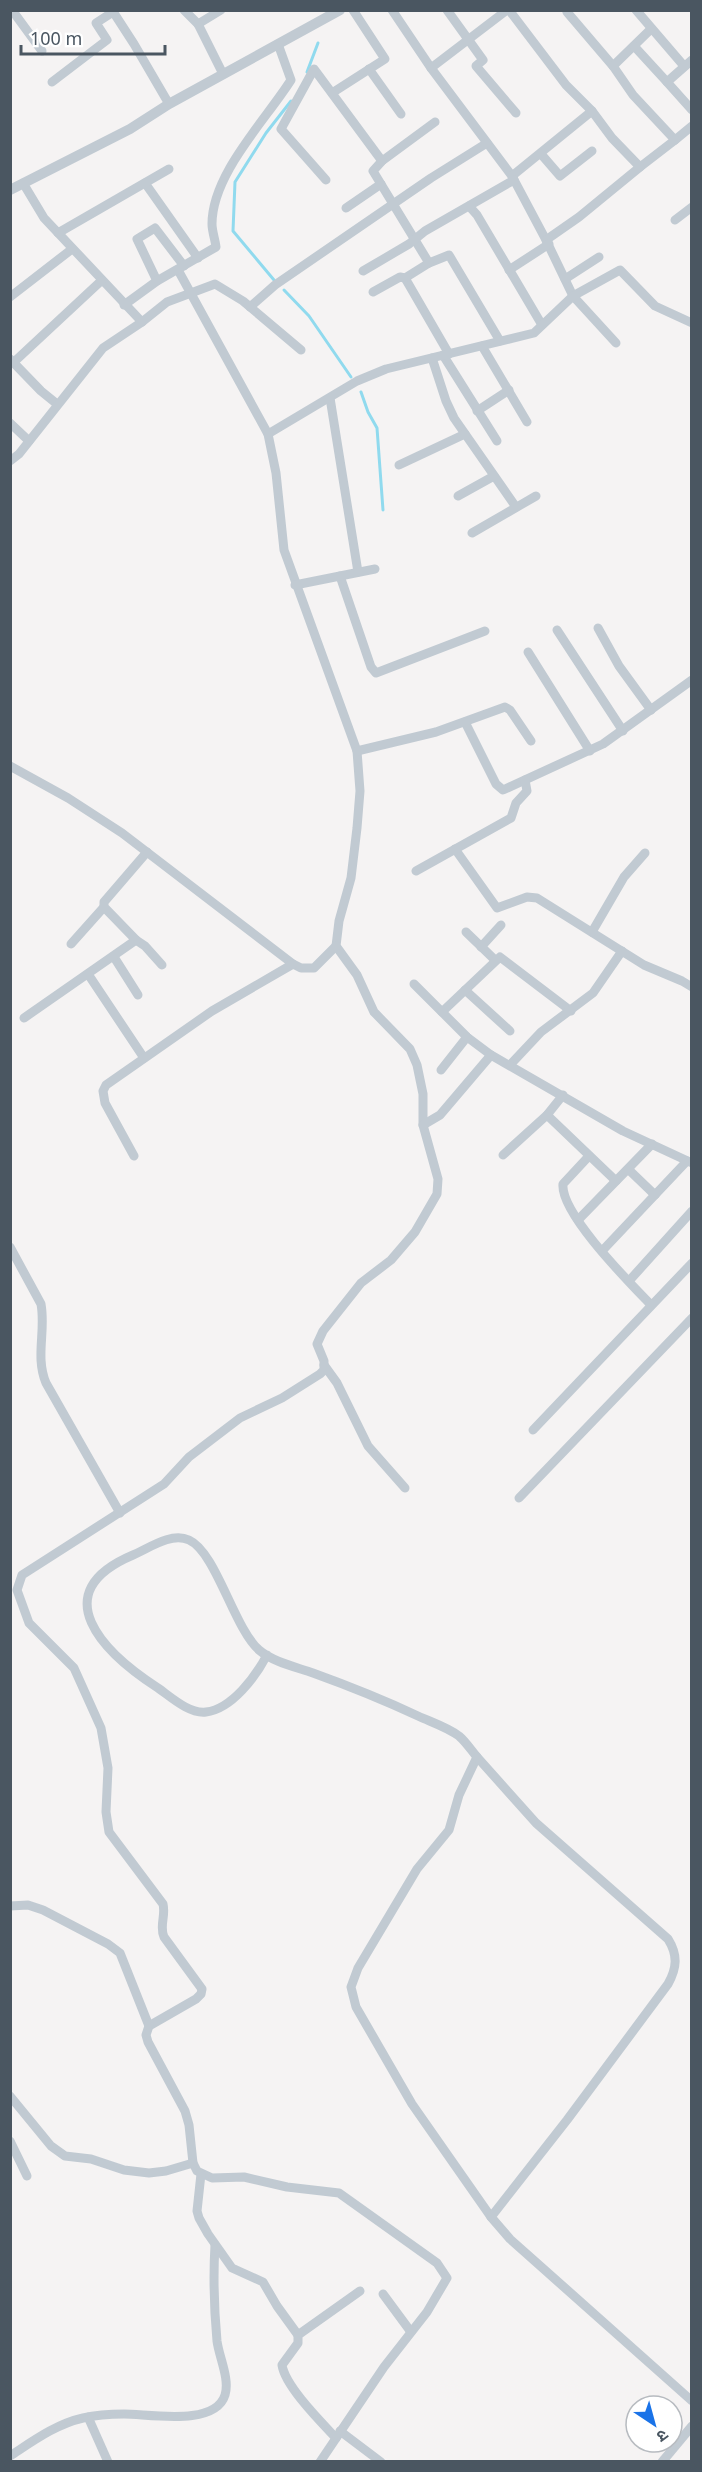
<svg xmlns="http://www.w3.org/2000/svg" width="702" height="2472" viewBox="0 0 702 2472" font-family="'Noto Sans','Noto Sans Devanagari',sans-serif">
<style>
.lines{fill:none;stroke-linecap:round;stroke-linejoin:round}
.stream{stroke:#90daee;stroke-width:3}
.minor{stroke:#c1cad2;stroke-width:9}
.tertiary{stroke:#c1cad2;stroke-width:10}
</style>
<rect width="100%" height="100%" fill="#f5f3f3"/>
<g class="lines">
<g class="stream">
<path d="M 307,72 L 318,43"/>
<path d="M 274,280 L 233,231 L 235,182 L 266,133 L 291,101"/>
<path d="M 284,290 L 309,316 L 351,377"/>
<path d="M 361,392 L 368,412 L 377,428 L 383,510"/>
</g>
<g class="minor">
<path d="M 12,10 L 42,51"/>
<path d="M 112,10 L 134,44 L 169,104"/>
<path d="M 184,10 L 198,24 L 221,10"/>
<path d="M 392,10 L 431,68 L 512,176 L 546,240 L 573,296 L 620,270 L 655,306 L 692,323"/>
<path d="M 447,10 L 483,60 L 476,66 L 516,113"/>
<path d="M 509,10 L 566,85 L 592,111 L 512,176"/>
<path d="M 569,10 L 567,12 L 613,66 L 651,29"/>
<path d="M 636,10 L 684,66"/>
<path d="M 198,24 L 223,74"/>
<path d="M 634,46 L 667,82 L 692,60"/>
<path d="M 613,66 L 633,95 L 675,140 L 692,126"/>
<path d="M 431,68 L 507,10"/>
<path d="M 369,69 L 401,114"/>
<path d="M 52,82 L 107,40 L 96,23 L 113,12"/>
<path d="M 667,82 L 692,110"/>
<path d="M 332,93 L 385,59 L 353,10"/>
<path d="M 435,122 L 382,161 L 373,171 L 429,263 L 449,255 L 500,341"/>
<path d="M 541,154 L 560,176 L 592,151"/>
<path d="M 640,167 L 675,140"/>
<path d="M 326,180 L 281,129 L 314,69 L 382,161"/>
<path d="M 23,183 L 44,218 L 142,322"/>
<path d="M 145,183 L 198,258"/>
<path d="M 469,206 L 477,215 L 542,325"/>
<path d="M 346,208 L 381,184"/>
<path d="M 675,220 L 692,207"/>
<path d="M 58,233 L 169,169"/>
<path d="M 546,240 L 579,217 L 640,167 L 612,138 L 592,111"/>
<path d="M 178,270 L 268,434 L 276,473 L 284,550 L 357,751 L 360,791 L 357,828 L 351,878 L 339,921 L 336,946 L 357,975 L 374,1012 L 410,1049 L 417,1065 L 423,1094 L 423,1125 L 438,1179 L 437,1194 L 415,1232 L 391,1260 L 361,1283 L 323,1331 L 317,1344 L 324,1361 L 324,1370 L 320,1374 L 282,1398 L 240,1418 L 189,1457 L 164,1484 L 22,1575 L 17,1590 L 29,1623 L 74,1668 L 101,1728 L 108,1768 L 106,1812 L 109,1832 L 163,1904 C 166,1916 159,1926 164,1937 L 202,1989 L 201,1994 L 196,1999 L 149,2026 L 146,2035 L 148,2042 L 185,2111 L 189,2125 L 193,2163 L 197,2171 L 212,2178 L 244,2177 L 287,2187 L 339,2193 L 437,2263 L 447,2278 L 427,2312 L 384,2367 L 320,2462"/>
<path d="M 509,270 L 549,244"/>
<path d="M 363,271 L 409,244 L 425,231 L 514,180"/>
<path d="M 405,278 L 449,354"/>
<path d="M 565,279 L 599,257"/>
<path d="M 157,281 L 137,239 L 155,228 L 184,266"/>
<path d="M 373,292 L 400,277 L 405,278 L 429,263"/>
<path d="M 10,297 L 72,249"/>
<path d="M 124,305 L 157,281 L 216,247 C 215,239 212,231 212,224 C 212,174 265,121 291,80 L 278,44"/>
<path d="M 250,307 L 275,285 L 431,178 L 487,143"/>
<path d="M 482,346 L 527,422"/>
<path d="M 443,355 L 497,441"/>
<path d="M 432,358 L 446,401 L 454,418 L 516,507"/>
<path d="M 10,359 L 41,391 L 57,404"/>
<path d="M 14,362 L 101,281"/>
<path d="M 330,398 L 358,572"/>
<path d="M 477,411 L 509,390"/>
<path d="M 10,423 L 29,441"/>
<path d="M 268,434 L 357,381 L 386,369 L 534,333 L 573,296 L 616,343"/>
<path d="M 10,461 L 19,454 L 103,348 L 142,322 L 167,302 L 215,284 L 243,301 L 301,350"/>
<path d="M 399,465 L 465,434"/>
<path d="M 458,496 L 494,476"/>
<path d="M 472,533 L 536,496"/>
<path d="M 340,576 L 371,667 L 376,673 L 485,631"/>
<path d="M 295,585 L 375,569"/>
<path d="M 598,628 L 619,666 L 651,710"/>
<path d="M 557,630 L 623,731"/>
<path d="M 528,652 L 590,751"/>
<path d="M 465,722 L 496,784 L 503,790 L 603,744 L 692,680"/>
<path d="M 357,751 L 436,732 L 505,707 L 510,710 L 531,741"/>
<path d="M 10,766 L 68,798 L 122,833 L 293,964 L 301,968 L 314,968 L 336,946"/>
<path d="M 455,849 L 497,908 L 527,897 L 537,898 L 644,965 L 682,981 L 692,987"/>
<path d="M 416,871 L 511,818 L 516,803 L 527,791 L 525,780"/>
<path d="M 466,932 L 495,960"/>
<path d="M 592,932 L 624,877 L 645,853"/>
<path d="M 136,940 L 145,946 L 162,965"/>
<path d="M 71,944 L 104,907"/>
<path d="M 481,947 L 501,925"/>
<path d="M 114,957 L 138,995"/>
<path d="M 88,974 L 144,1058"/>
<path d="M 414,984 L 467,1037 L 491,1055"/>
<path d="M 465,990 L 510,1031"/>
<path d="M 442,1012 L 500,957 L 571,1011"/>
<path d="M 24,1018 L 136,940 L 104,907 L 104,902 L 147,852"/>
<path d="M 511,1064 L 541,1032 L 593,993 L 622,951"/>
<path d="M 441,1070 L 467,1037"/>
<path d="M 547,1115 L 616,1181"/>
<path d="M 423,1125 L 440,1115 L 491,1055 L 623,1131 L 692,1163"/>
<path d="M 503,1155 L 547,1115 L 563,1095"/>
<path d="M 134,1156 L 105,1103 L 103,1091 L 106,1085 L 212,1011 L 293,964"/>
<path d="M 589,1156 L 563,1184 C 560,1213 630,1283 651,1305"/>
<path d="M 628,1169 L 655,1195"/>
<path d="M 578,1220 L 652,1144"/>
<path d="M 10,1247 L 41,1304 C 46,1331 35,1357 46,1383 L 120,1513"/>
<path d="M 602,1251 L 687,1161"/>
<path d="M 629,1281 L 692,1211"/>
<path d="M 324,1365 L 337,1383 L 368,1446 L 405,1488"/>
<path d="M 533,1430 L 692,1263"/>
<path d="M 519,1498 L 692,1318"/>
<path d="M 267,1655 C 256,1676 232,1709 206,1712 C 189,1714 171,1697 158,1688 C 104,1653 43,1593 133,1555 C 149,1548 171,1532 189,1540 C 216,1552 234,1628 259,1650 C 273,1662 296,1667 313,1673 C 349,1686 384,1700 418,1716 C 431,1722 447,1727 459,1736 C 466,1742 471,1750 477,1757 L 459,1795 L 449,1830 L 417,1869 L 358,1968 L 351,1987 L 356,2007 L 412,2104 L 491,2217"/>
<path d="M 477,1757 L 536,1823 L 668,1939 C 678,1955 677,1968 668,1984 L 567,2120 L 491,2217 L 510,2239 L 692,2401"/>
<path d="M 10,1906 L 28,1905 L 43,1910 L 108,1944 L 120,1953 L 149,2026"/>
<path d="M 10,2096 L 51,2146 L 65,2156 L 91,2159 L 124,2170 L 149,2173 L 166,2171 L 193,2163"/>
<path d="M 10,2141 L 27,2176"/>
<path d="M 201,2174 L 197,2211 L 199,2218 L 208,2234 L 232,2268 L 263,2282 L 277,2306 L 298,2335"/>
<path d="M 383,2294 L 411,2332"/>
<path d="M 88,2417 L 108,2462"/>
<path d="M 340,2431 L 381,2462"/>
<path d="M 336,2438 C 321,2422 285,2386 282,2365 L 298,2343 L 298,2335 L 360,2291"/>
<path d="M 10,2456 C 33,2441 56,2424 83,2418 C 96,2415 111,2414 124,2414 C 149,2414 215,2427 225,2395 C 230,2379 219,2357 217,2341 C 214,2308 213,2278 215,2245"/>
<path d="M 662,2462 L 692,2426"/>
</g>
<path class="tertiary" d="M 10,190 L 130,129 L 169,104 L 340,10"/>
</g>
<rect width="702" height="2472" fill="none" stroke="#4a5661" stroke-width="24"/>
<g transform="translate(654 2424) rotate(144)"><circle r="28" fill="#ffffff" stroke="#b7bbc0" stroke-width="1.5"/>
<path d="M0-4.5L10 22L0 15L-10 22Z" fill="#1a73e8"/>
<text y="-9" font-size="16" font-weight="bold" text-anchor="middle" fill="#4a5661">उ</text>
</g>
<path d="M21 45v9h144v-9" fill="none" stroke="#4a5661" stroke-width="3"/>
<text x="30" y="45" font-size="18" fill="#4a5661" stroke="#ffffff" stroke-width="4.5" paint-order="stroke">100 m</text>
</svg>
